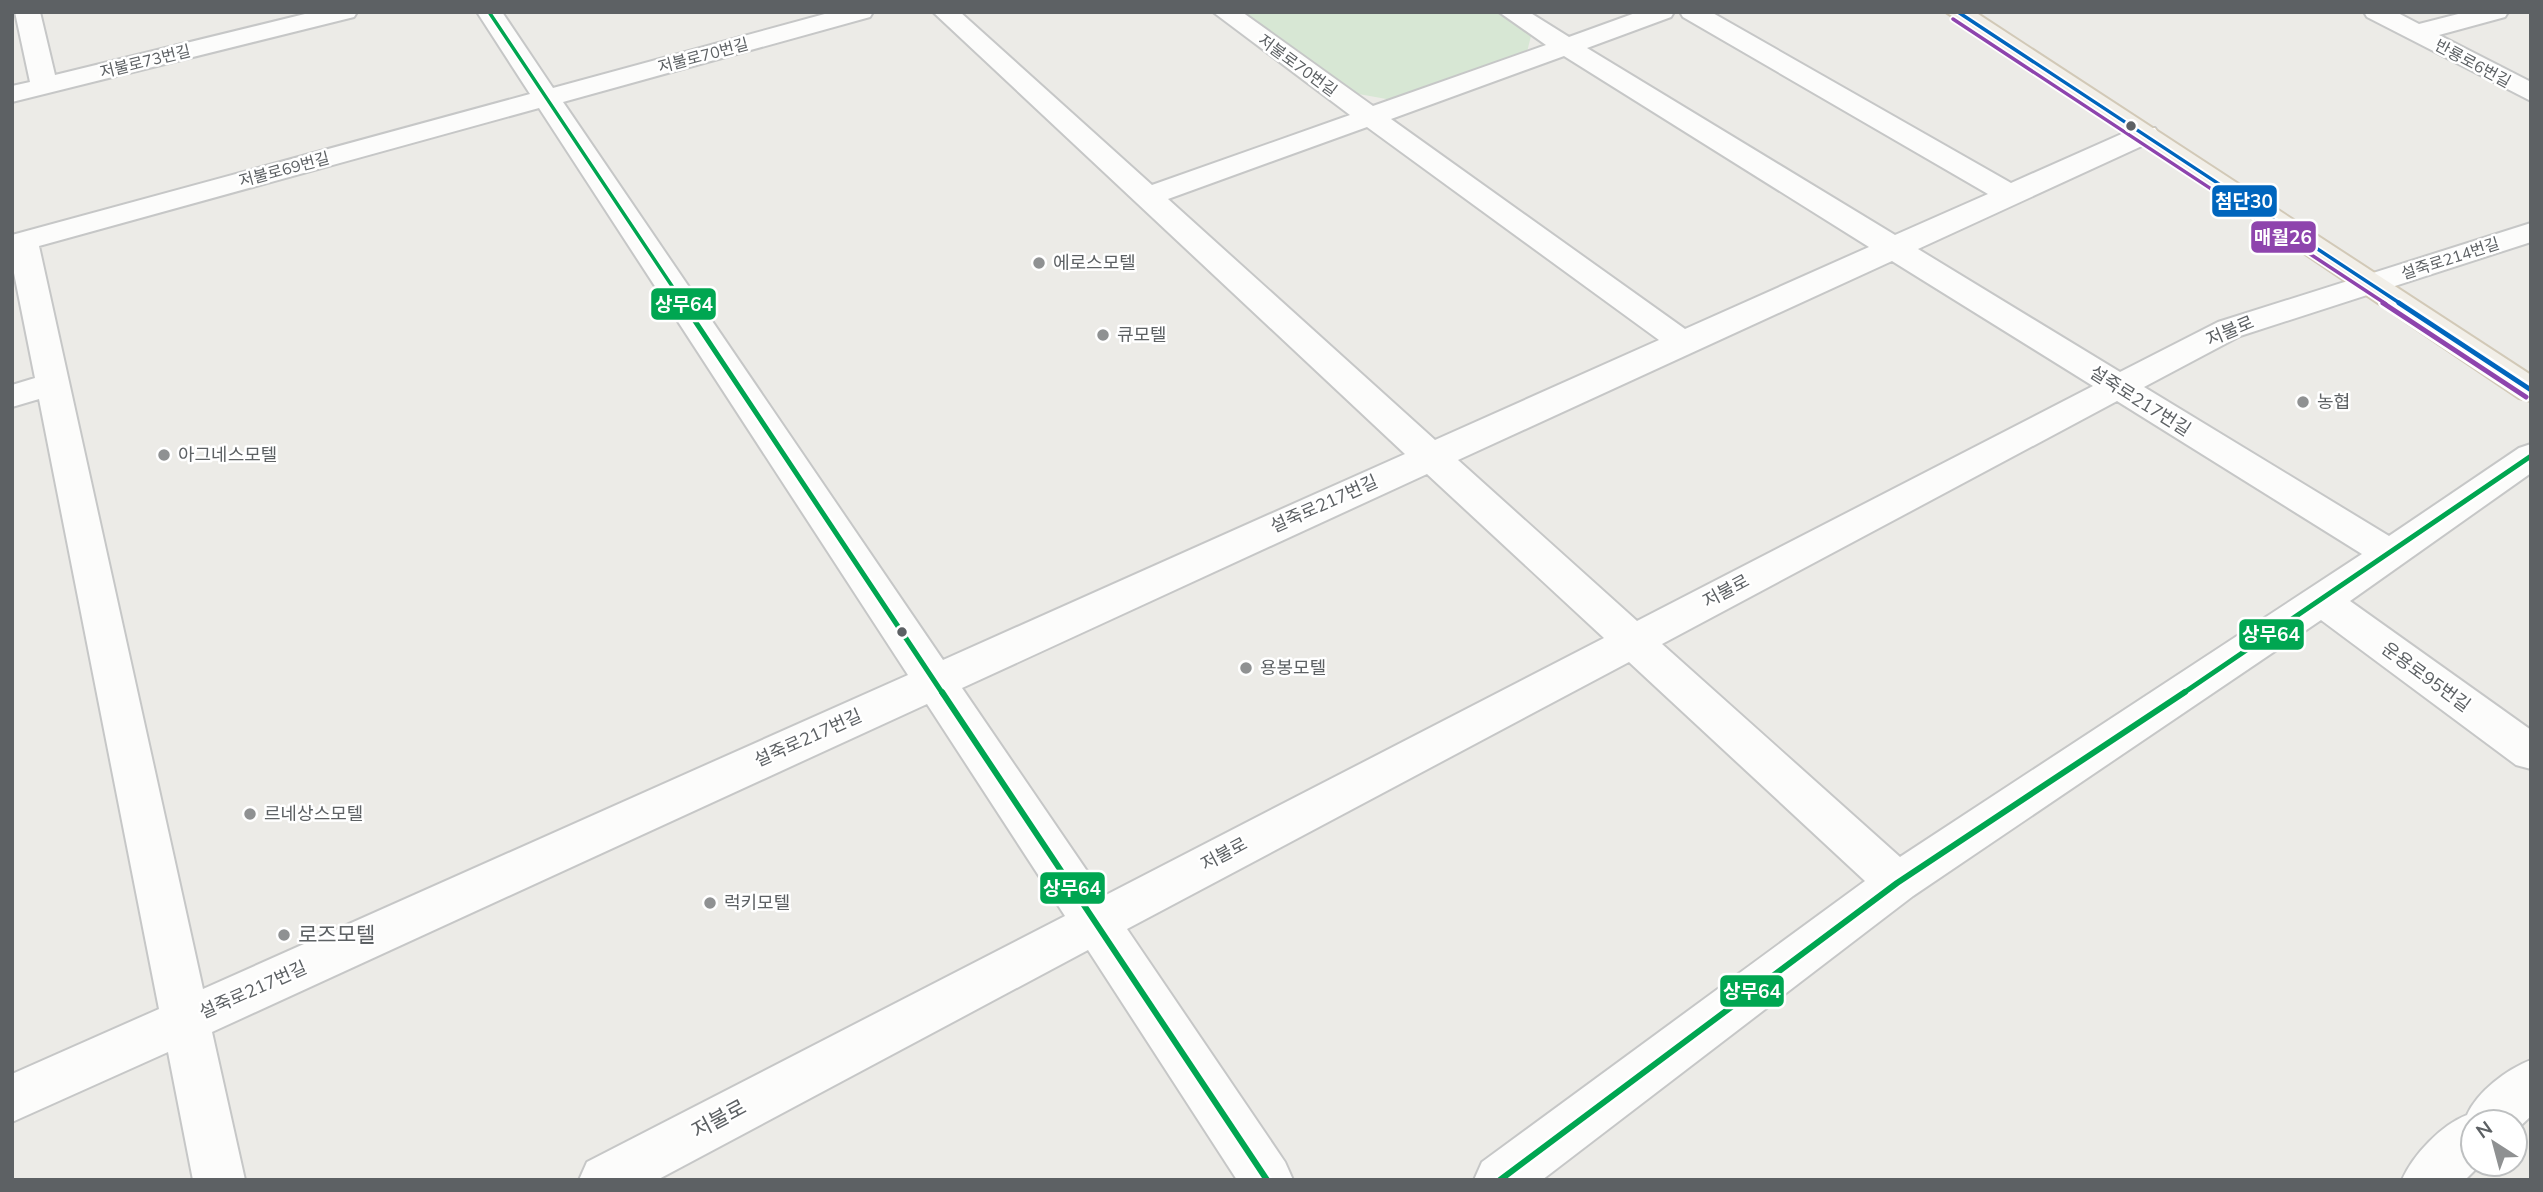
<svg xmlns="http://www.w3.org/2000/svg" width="2543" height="1192" viewBox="0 0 2543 1192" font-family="Mulish,'Noto Sans KR',sans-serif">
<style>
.green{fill:#d7e7d4}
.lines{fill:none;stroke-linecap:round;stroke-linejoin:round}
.minor-casing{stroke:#c6c7c7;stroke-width:4}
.major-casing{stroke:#d2c9b7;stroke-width:4}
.minor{fill:#fcfcfb;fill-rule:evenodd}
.major{fill:#f2efe8;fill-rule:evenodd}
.bus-1-far2-casing{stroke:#fff;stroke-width:7}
.bus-1-far1-casing{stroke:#fff;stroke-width:10}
.bus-1-casing{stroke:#fff;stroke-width:11}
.bus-2-far1-casing{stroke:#fff;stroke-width:7}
.bus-2-casing{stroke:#fff;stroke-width:10}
.bus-3-far1-casing{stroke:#fff;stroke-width:7}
.bus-3-casing{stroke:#fff;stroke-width:10}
.bus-1-far2{stroke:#00a651;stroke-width:3.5}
.bus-1-far1{stroke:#00a651;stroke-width:5}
.bus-1{stroke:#00a651;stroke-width:6}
.bus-2-far1{stroke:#0065bd;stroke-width:3.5}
.bus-2{stroke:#0065bd;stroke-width:5}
.bus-3-far1{stroke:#8e44ad;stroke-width:3.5}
.bus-3{stroke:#8e44ad;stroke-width:5}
.bus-dot{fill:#5d6164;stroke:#fff;stroke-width:2.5}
.poi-dot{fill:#8f9192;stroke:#fff;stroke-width:2.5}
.labels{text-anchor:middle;stroke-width:5;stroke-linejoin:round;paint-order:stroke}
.far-street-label{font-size:16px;fill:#5d6164;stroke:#fff}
.poi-label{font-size:18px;fill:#5d6164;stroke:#fff;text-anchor:start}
.street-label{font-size:18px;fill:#5d6164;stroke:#fff}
.near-poi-label{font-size:21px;fill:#5d6164;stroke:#fff;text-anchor:start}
.near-street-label{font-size:21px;fill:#5d6164;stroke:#fff}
.line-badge{stroke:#fff;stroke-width:2.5}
.badge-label{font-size:19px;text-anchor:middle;font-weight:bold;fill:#fff}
</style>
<rect width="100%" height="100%" fill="#ecebe7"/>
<path class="green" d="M 1242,12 L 1501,12 L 1532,32 L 1527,52 L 1392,100 L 1353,93 Z"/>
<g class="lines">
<defs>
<g id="minor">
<path d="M 15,12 L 40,12 L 55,75 L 313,12 L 357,12 L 354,17 L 12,102 L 12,86 L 30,82 Z"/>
<path d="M 477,12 L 502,12 L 553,88 L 832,12 L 873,12 L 870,17 L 563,102 L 943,660 L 1405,454 L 933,12 L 960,12 L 1152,185 L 1350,115 L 1213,12 L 1242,12 L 1373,106 L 1546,45 L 1499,12 L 1529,12 L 1569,37 L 1638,12 L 1674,12 L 1671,17 L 1587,48 L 1895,235 L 1988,194 L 1683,17 L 1680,12 L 1711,12 L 2011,183 L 2135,128 L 2155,128 L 2159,134 L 2155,140 L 1918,249 L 2120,372 L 2218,322 L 2531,223 L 2531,242 L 2240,336 L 2144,387 L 2389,536 L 2519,448 L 2531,444 L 2531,473 L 2350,601 L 2531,730 L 2531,769 L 2516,765 L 2321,620 L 1913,896 L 1542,1180 L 1474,1180 L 1482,1162 L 1865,881 L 1629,662 L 1127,929 L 1285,1162 L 1293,1180 L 1237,1180 L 1088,950 L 657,1180 L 579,1180 L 587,1162 L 1065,916 L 927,704 L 212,1032 L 245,1180 L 193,1180 L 168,1052 L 12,1122 L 12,1074 L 159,1009 L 39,399 L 12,407 L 12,385 L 35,378 L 12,263 L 12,235 L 530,94 ZM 1564,56 L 1869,247 L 1685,329 L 1391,119 ZM 539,108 L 908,675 L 203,989 L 39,246 ZM 1367,127 L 1659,340 L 1435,440 L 1168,199 ZM 1892,261 L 2093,386 L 1637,621 L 1458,460 ZM 2117,401 L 2362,554 L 1900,857 L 1662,644 ZM 1427,474 L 1604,638 L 1104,896 L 962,688 Z"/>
<path d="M 2364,12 L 2396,12 L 2419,24 L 2466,12 L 2508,12 L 2505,17 L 2439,35 L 2531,82 L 2531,101 L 2367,17 Z"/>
<path d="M 2531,1060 L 2531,1116 L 2515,1131 L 2515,1122 L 2473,1122 L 2473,1164 L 2481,1164 L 2465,1180 L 2402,1180 C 2413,1155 2441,1125 2467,1115 C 2477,1092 2507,1069 2531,1060 Z"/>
</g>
<path id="major" d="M 1946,12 L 1975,12 L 2531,375 L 2531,401 L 2519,398 Z"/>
</defs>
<use href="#minor" class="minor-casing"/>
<use href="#major" class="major-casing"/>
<use href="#minor" class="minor"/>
<use href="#major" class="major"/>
<defs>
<path id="bus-1-far2" d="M 489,12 L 684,304"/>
<g id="bus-1-far1">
<path d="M 683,303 L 943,694"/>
<path d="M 2182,694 L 2531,456"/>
</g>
<g id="bus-1">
<path d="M 942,692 L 1267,1180"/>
<path d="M 1500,1180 L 1897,883 L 2185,692"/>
</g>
<path id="bus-2-far1" d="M 1958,12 L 2401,304"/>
<path id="bus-2" d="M 2399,303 L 2531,390"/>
<path id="bus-3-far1" d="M 1953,19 L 2386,304"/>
<path id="bus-3" d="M 2383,303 L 2526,397"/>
</defs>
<use href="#bus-1-far2" class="bus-1-far2-casing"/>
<use href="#bus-1-far1" class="bus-1-far1-casing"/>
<use href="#bus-1" class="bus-1-casing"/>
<use href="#bus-2-far1" class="bus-2-far1-casing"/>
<use href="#bus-2" class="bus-2-casing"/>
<use href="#bus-3-far1" class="bus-3-far1-casing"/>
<use href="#bus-3" class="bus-3-casing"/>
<use href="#bus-1-far2" class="bus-1-far2"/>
<use href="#bus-1-far1" class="bus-1-far1"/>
<use href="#bus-1" class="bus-1"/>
<use href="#bus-2-far1" class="bus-2-far1"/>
<use href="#bus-2" class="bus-2"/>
<use href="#bus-3-far1" class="bus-3-far1"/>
<use href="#bus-3" class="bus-3"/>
</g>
<g class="bus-dot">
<circle cx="2131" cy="126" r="6"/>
<circle cx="902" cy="632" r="6"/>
</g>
<g class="poi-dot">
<circle cx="1039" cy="263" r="7"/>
<circle cx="1103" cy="335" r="7"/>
<circle cx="2303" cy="402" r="7"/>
<circle cx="164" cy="455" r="7"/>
<circle cx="1246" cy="668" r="7"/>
<circle cx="250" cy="814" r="7"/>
<circle cx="710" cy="903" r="7"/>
<circle cx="284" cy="935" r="7"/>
</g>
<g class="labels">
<g class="far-street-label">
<text transform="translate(703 55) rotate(-15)" y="6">저불로70번길</text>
<text transform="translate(145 61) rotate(-14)" y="6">저불로73번길</text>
<text transform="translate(2473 63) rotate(28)" y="6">반룡로6번길</text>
<text transform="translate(1298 65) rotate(36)" y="6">저불로70번길</text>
<text transform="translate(284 169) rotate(-15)" y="6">저불로69번길</text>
<text transform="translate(2450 258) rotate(-18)" y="6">설죽로214번길</text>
</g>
<g class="poi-label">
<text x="1053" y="269">에로스모텔</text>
<text x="1117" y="341">큐모텔</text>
<text x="2317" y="408">농협</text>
<text x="178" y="461">아그네스모텔</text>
<text x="1260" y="674">용봉모텔</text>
<text x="264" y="820">르네상스모텔</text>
<text x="724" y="909">럭키모텔</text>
</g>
<g class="street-label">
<text transform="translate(2230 331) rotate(-23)" y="6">저불로</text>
<text transform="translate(2140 401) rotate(32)" y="6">설죽로217번길</text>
<text transform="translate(1324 504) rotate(-24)" y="6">설죽로217번길</text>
<text transform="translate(1726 591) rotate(-28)" y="6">저불로</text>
<text transform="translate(2426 677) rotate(36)" y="6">운용로95번길</text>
<text transform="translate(808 738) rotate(-24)" y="6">설죽로217번길</text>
<text transform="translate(1224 854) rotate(-28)" y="6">저불로</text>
<text transform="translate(253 990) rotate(-24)" y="6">설죽로217번길</text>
</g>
<g class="near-poi-label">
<text x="298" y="942">로즈모텔</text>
</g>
<g class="near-street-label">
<text transform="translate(719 1119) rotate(-28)" y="7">저불로</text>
</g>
</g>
<g class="line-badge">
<rect x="2211" y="184" width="67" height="34" rx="7" fill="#0065bd"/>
<rect x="2250" y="220" width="67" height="34" rx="7" fill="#8e44ad"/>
<rect x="650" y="287" width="67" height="34" rx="7" fill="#00a651"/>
<rect x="2238" y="618" width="67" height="33" rx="7" fill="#00a651"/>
<rect x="1039" y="871" width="67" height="34" rx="7" fill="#00a651"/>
<rect x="1719" y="974" width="66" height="34" rx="7" fill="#00a651"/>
</g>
<g class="badge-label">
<text x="2244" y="208">첨단30</text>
<text x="2283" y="244">매월26</text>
<text x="684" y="311">상무64</text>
<text x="2271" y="641">상무64</text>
<text x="1072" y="895">상무64</text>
<text x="1752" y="998">상무64</text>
</g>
<rect width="2543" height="1192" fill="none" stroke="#5d6164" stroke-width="28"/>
<g transform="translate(2494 1143) rotate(324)"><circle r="33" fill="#ffffff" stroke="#bec0c1" stroke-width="2"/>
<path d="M0-5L12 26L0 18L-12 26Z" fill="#8f9192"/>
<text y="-10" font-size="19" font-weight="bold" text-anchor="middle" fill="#5d6164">N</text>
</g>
</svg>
